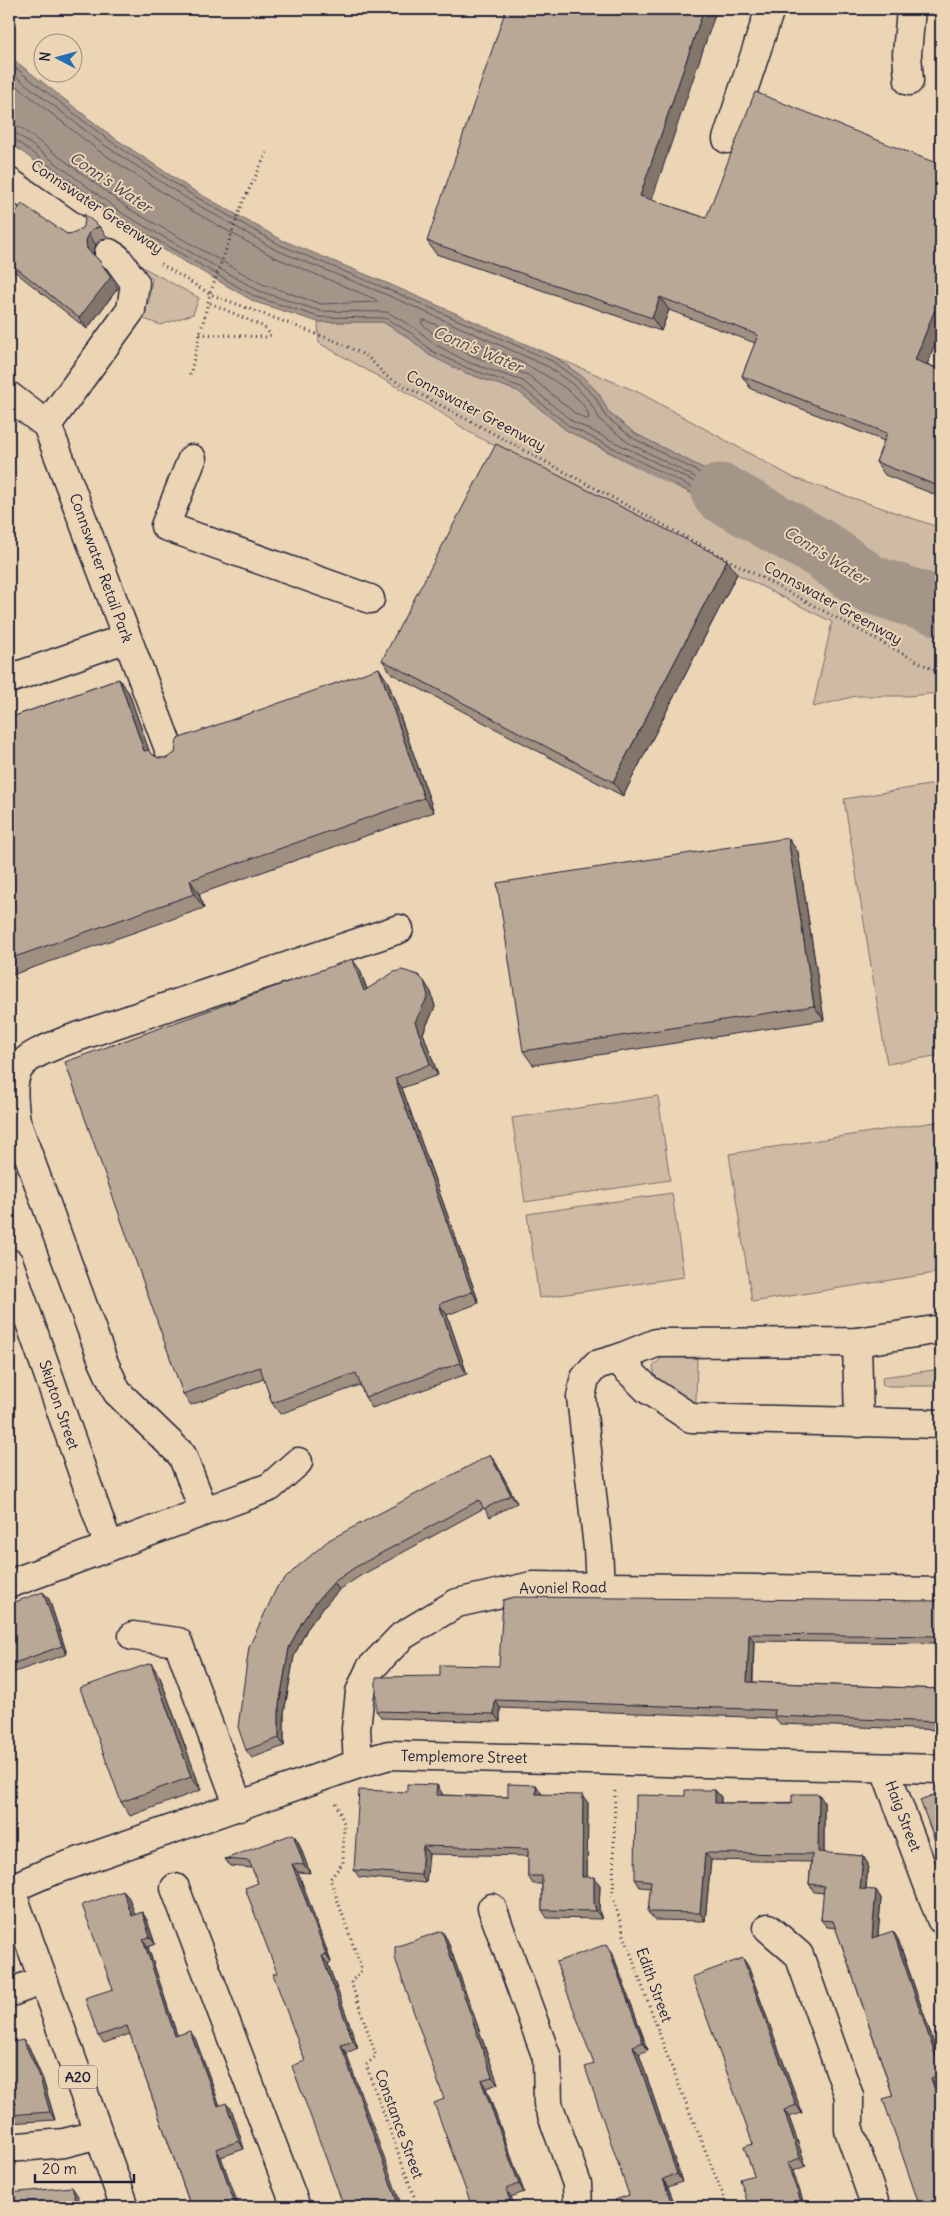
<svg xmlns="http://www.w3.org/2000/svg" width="950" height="2216" viewBox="0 0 950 2216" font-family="Delius,sans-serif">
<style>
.green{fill:#cfbba4;stroke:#786e70}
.water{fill:#a49589;stroke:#70676a}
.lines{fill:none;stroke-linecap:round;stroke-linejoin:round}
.shore{stroke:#56505a;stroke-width:1}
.river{stroke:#a49589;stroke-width:59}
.minor-casing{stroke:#22223b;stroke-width:31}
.major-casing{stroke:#22223b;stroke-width:31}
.path{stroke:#22223b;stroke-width:3;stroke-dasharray:1 4;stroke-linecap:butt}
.minor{stroke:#ecd5b5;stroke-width:28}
.major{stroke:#ecd5b5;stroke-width:28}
.wall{fill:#a09082;stroke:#22223b}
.shaded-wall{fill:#82766a;stroke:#22223b}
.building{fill:#baa897;stroke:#22223b}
.labels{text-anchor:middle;stroke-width:4;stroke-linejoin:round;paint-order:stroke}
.shield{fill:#ecd5b5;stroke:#5f5860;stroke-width:1}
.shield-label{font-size:14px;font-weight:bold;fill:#22223b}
.street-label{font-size:15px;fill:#22223b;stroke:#ecd5b5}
.water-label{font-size:16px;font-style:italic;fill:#494452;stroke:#ecd5b5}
</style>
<rect width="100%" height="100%" fill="#ecd5b5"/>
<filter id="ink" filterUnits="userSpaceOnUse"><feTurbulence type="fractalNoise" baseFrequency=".02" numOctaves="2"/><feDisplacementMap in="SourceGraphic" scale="10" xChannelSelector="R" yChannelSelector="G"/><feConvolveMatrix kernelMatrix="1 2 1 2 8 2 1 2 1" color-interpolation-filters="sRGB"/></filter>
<g filter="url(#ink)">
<g class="green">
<path d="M 137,264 L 199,298 L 193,314 L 161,325 L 138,317 L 149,302 L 152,279 Z"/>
<path d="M 318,322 L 383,322 L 409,338 L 429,355 L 466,373 L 518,391 L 566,430 L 656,477 L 708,501 L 783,509 L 636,434 L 609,413 L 599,394 L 584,378 L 555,357 L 640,393 L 794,478 L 941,528 L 941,693 L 907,696 L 856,696 L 813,707 L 832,622 L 737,574 L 469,432 L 434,408 L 319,343 Z"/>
<path d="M 941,783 L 941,1055 L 887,1064 L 844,799 Z"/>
<path d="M 658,1096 L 670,1180 L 525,1202 L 512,1118 Z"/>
<path d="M 941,1121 L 941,1272 L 752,1302 L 729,1154 Z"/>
<path d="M 672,1193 L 684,1277 L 539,1298 L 527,1214 Z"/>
<path d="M 662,1357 L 697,1358 L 696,1402 L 692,1403 L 655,1377 L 653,1367 Z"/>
<path d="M 941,1369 L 941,1386 L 883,1386 L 882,1377 Z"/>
</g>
<path class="water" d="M 9,56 L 110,135 L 191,189 L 282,240 L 389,284 L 555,357 L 584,378 L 599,394 L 609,413 L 636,434 L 783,509 L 794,537 L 766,530 L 566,430 L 518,391 L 466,373 L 429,355 L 409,338 L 383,322 L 318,322 L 255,302 L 119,224 L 9,142 Z"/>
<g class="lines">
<g class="shore">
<path d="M 9,63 L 107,139 L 189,193 L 280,245 L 387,289 L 552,361 L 580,382 L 595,397 L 606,417 L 633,438 L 778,513 L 784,527 L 781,529 L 767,525 L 569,426 L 521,387 L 467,368 L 432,351 L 411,333 L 385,318 L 319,317 L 256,297 L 122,220 L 14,139 L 9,138"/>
<path d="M 9,71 L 104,145 L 186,198 L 276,250 L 385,294 L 549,367 L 576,387 L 589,401 L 601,421 L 629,443 L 697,478 L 698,481 L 695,482 L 572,421 L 523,381 L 470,363 L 436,345 L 415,328 L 387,312 L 320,311 L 259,291 L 125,215 L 17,134 L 9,132"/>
<path d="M 9,80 L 99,151 L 182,205 L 274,257 L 375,299 L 377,302 L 321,304 L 262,284 L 129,209 L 21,128 L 9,124"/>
<path d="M 425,320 C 459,336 584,380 589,418 L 586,419 L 576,414 L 528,375 L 473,356 L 440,339 L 422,324 L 422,321 Z"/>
</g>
<path class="river" d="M 721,493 L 819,548 L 870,584 L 941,607"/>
<defs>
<g id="minor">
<path d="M 909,81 L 907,54 L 911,9"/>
<path d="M 727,139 L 770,9"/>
<path d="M 9,182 L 77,230"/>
<path d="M 9,396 L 47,425 L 172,757"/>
<path d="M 47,425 L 131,310 L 135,283 L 117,258 L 109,253"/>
<path d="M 192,459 L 165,526 L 370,599"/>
<path d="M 9,679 L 127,638"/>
<path d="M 9,1263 L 109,1547"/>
<path d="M 857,1342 L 859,1423"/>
<path d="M 617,1359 L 647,1389 L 691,1418 L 941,1424"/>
<path d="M 204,1511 L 182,1455 L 117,1392 L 103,1361 L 16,1121 C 8,1065 17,1060 68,1040 L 399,929"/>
<path d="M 9,1584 L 270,1487 L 298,1462"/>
<path d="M 600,1587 L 598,1548 L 581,1397 L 585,1378 L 596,1365 L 617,1359 L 656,1343 L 857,1342 L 941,1329"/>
<path d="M 769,1589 L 941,1592"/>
<path d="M 133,1636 L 178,1642 L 239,1807"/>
<path d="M 358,1764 L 356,1729 L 360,1692 L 370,1669 L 402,1636 L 457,1603 L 532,1586 L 758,1589"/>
<path d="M 885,1769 L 941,1919"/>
<path d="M 175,1888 L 296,2207"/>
<path d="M 10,1889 L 49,1872 L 358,1764 L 389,1755 L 941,1769"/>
<path d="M 492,1908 L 547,2058 L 548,2104 L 577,2184 L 578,2207"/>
<path d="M 768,1928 L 799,1955 L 849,2096 L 849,2130 L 876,2207"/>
<path d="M 9,1993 L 43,1980"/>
<path d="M 9,2148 L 64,2143 L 99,2134"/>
</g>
<path id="major" d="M 9,1885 L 125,2207"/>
</defs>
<use href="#minor" class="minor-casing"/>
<use href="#major" class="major-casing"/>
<g class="path">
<path d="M 161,264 L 210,294 L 338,342 L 367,356 L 386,376 L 941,674"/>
<path d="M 200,334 L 267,337 L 271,335 L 264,327 L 208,302"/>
<path d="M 190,375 L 210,294 L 243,202 L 267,153"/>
<path d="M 615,1791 L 613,1897 L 624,1935 L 670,2063 L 728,2207"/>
<path d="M 336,1803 L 344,1823 L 343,1863 L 330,1879 L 362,1970 L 351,1982 L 376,2056 L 366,2065 L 418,2207"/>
</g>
<use href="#minor" class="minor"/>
<use href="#major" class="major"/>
</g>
<g class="wall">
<path d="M 941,165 L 941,328 L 927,364 L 941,370 L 941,497 L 885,475 L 876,462 L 884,441 L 751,389 L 742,376 L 755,343 L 669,310 L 661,331 L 436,254 L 427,241 L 652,200 L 706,218 Z"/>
<path d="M 9,221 L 67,234 L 75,233 L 100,227 L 108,238 L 101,239 L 96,245 L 93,252 L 94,255 L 118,288 L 87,329 L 9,267 Z"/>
<path d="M 737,574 L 623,796 L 392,674 L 382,660 Z"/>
<path d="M 119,679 L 129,693 L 149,751 L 153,755 L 159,758 L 167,758 L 388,682 L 434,812 L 199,894 L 204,908 L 9,976 L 9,718 Z"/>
<path d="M 788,838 L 798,852 L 824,1020 L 533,1065 L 523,1051 Z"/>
<path d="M 352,959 L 360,970 L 367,989 L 431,992 L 435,1007 L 423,1033 L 438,1075 L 402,1088 L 479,1303 L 447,1315 L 467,1374 L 372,1408 L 365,1397 L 360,1385 L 280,1414 L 272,1403 L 264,1379 L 191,1405 L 183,1394 Z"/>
<path d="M 496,1463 L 517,1503 L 490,1517 L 484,1508 L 360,1576 L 339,1590 L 322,1609 L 307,1629 L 294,1656 L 284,1713 L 284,1746 L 252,1758 L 246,1750 L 277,1587 Z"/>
<path d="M 49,1599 L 67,1654 L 9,1674 L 9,1604 Z"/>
<path d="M 941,1601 L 941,1643 L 754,1641 L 753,1682 L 941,1689 L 941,1730 L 780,1724 L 775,1718 L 500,1708 L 500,1722 L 382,1718 L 376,1711 L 440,1676 L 499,1666 Z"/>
<path d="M 160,1677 L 201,1790 L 130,1816 L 121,1802 Z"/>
<path d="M 536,1785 L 541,1793 L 541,1794 L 588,1803 L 587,1877 L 600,1885 L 599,1911 L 602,1919 L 547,1918 L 542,1910 L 542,1884 L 533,1884 L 528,1876 L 528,1856 L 429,1854 L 426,1883 L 359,1877 L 354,1870 L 442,1793 L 442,1795 L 508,1797 Z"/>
<path d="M 715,1790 L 721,1797 L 721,1803 L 824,1802 L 824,1853 L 863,1856 L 868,1864 L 866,1890 L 881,1898 L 878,1936 L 898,1939 L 941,2064 L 941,2084 L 936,2086 L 941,2101 L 941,2207 L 920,2207 L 893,2096 L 851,1971 L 836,1928 L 827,1927 L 821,1920 L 824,1893 L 814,1892 L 809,1884 L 811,1862 L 711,1860 L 705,1921 L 654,1920 L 648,1912 L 651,1888 L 640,1887 L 635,1879 L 685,1796 Z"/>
<path d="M 298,1841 L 310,1873 L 298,1872 L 331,1962 L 328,1964 L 358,2048 L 346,2053 L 305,2061 L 277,1973 L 258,1883 L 252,1868 L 230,1866 L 225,1859 Z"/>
<path d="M 123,1891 L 129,1898 L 135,1915 L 142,1912 L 147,1920 L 155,1944 L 148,1947 L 177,2035 L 195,2038 L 220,2106 L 232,2111 L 244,2149 L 221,2157 L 237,2203 L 246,2207 L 191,2207 L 130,2034 L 104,2043 L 98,2036 L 113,1989 Z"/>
<path d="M 447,1939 L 498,2084 L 486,2088 L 524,2192 L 511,2197 L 515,2207 L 444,2099 Z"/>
<path d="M 612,1952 L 648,2050 L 639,2054 L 682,2182 L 668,2187 L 676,2207 L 618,2207 L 629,2195 L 594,2064 Z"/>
<path d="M 748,1966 L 802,2113 L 789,2117 L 806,2166 L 793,2171 L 805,2207 L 749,2207 L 754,2175 Z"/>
<path d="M 9,2043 L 29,2047 L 43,2080 L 55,2120 L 9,2123 Z"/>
</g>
<g class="shaded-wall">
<path d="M 704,9 L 717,9 L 649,208 L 640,196 Z"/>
<path d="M 88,234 L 96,245 L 93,252 L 95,260 L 87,249 L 86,241 Z"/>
<path d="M 98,259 L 118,288 L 87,329 L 79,318 Z"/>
<path d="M 660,297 L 669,310 L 661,331 L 652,318 Z"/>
<path d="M 937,304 L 941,311 L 941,328 L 924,373 L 915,360 Z"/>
<path d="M 727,560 L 737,574 L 623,796 L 613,782 Z"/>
<path d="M 379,668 L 388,682 L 434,812 L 424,798 Z"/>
<path d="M 119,679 L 129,693 L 154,765 L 144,751 Z"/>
<path d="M 788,838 L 798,852 L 824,1020 L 814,1006 Z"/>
<path d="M 190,880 L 199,894 L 204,908 L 194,894 Z"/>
<path d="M 352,959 L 360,970 L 371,1002 L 364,991 Z"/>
<path d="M 424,981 L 431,992 L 435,1007 L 423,1033 L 438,1075 L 430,1064 L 415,1022 Z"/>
<path d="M 395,1078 L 402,1088 L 479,1303 L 472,1292 Z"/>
<path d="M 439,1304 L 447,1315 L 467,1374 L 460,1363 Z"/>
<path d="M 490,1455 L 496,1463 L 517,1503 L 511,1495 Z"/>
<path d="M 334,1582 L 339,1590 L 322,1609 L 307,1629 L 294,1656 L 284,1713 L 284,1746 L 279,1738 L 279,1705 L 289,1648 L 302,1622 L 317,1601 Z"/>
<path d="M 43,1592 L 49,1599 L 67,1654 L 62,1646 Z"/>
<path d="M 749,1634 L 754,1641 L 752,1690 L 747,1682 Z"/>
<path d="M 151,1663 L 160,1677 L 201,1790 L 191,1777 Z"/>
<path d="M 495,1700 L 500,1708 L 500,1722 L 494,1714 Z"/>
<path d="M 437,1785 L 442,1793 L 442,1803 L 436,1795 Z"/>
<path d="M 536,1785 L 541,1793 L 541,1802 L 536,1794 Z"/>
<path d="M 715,1790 L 721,1797 L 720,1810 L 715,1803 Z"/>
<path d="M 819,1794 L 824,1802 L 824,1860 L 818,1852 Z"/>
<path d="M 583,1795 L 588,1803 L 587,1885 L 582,1877 Z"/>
<path d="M 293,1834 L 298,1841 L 310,1873 L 304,1865 Z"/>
<path d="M 423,1846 L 429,1854 L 426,1883 L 421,1875 Z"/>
<path d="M 705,1853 L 711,1860 L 705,1921 L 700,1913 Z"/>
<path d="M 863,1856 L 868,1864 L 865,1897 L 860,1889 Z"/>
<path d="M 292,1864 L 298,1872 L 331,1962 L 326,1954 Z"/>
<path d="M 594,1877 L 600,1885 L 599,1911 L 602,1919 L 596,1911 L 594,1903 Z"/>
<path d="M 876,1890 L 881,1898 L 877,1946 L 872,1938 Z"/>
<path d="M 123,1891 L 129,1898 L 138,1923 L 132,1916 Z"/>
<path d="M 142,1912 L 147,1920 L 155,1944 L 150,1937 Z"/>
<path d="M 442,1931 L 447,1939 L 498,2084 L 492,2077 Z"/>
<path d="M 893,1931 L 898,1939 L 941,2064 L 941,2072 Z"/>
<path d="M 143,1939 L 148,1947 L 180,2044 L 175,2036 Z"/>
<path d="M 607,1944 L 612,1952 L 648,2050 L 643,2042 Z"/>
<path d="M 322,1956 L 328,1964 L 358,2048 L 353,2041 Z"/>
<path d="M 743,1958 L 748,1966 L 802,2113 L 796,2105 Z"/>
<path d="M 190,2031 L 195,2038 L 223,2114 L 218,2106 Z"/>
<path d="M 23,2040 L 29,2047 L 43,2080 L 55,2120 L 50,2112 Z"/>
<path d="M 341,2045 L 346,2053 L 402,2207 L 399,2207 Z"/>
<path d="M 633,2046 L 639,2054 L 682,2182 L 677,2174 Z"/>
<path d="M 931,2078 L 936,2086 L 941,2101 L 941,2109 Z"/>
<path d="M 481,2080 L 486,2088 L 524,2192 L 519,2184 Z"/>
<path d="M 226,2103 L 232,2111 L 244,2149 L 239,2141 Z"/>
<path d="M 784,2110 L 789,2117 L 806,2166 L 800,2158 Z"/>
<path d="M 216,2149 L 221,2157 L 239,2207 L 235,2204 Z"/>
<path d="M 787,2163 L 793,2171 L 805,2207 L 803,2207 Z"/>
<path d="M 663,2179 L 668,2187 L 676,2207 L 673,2207 Z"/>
<path d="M 72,2187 L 78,2196 L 82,2207 L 78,2207 Z"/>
<path d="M 506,2189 L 511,2197 L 515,2207 L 512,2207 Z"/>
</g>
<g class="building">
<path d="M 506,9 L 704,9 L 640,196 L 706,218 L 755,92 L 941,165 L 941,306 L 937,304 L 915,360 L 941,370 L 941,487 L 876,462 L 887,433 L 742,376 L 758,335 L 660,297 L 652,318 L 427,241 Z"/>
<path d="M 22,204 L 67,234 L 75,233 L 82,228 L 85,221 L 84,214 L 100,227 L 94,228 L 88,234 L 86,241 L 87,249 L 98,259 L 111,277 L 79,318 L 9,262 L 9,221 Z"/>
<path d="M 496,444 L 727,560 L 613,782 L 382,660 Z"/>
<path d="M 379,668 L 424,798 L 190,880 L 194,894 L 9,959 L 9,718 L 119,679 L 144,751 L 148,750 L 153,755 L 159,758 L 167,758 L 175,753 L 177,739 Z"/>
<path d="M 788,838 L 814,1006 L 523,1051 L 497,883 Z"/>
<path d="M 352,959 L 364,991 L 394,972 L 402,970 L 418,975 L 424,981 L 428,996 L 415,1022 L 430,1064 L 395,1078 L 472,1292 L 439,1304 L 460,1363 L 365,1397 L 356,1373 L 272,1403 L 260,1367 L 183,1394 L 65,1062 Z"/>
<path d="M 490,1455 L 511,1495 L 484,1509 L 479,1500 L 354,1568 L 334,1582 L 317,1601 L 302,1622 L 289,1648 L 279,1705 L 279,1738 L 246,1750 L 238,1727 L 249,1647 L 277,1587 L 296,1568 L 329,1540 Z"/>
<path d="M 43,1592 L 62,1646 L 9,1665 L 9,1604 Z"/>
<path d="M 514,1597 L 941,1601 L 941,1636 L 749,1634 L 747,1682 L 941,1689 L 941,1722 L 774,1716 L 775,1710 L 495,1700 L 494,1714 L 376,1711 L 376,1677 L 440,1676 L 440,1665 L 499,1666 L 503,1600 Z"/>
<path d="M 151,1663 L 191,1777 L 121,1802 L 80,1688 Z"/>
<path d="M 407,1784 L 437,1785 L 436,1795 L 508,1797 L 508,1784 L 536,1785 L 536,1794 L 583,1795 L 582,1877 L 594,1877 L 594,1903 L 596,1911 L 542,1910 L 542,1876 L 528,1876 L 528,1849 L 423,1846 L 421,1875 L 354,1870 L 359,1790 L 407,1792 Z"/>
<path d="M 685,1790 L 715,1790 L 715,1803 L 792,1803 L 792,1794 L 819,1794 L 818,1852 L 863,1856 L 860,1889 L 876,1890 L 872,1938 L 893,1931 L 941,2072 L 941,2074 L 931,2078 L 941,2109 L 941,2200 L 920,2207 L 883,2099 L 893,2096 L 851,1971 L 833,1921 L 821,1920 L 824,1886 L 809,1884 L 812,1854 L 705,1853 L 700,1913 L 648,1912 L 651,1881 L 635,1879 L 636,1795 L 685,1796 Z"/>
<path d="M 941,1792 L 941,1857 L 920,1800 Z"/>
<path d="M 293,1834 L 304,1865 L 292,1864 L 326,1954 L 322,1956 L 353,2041 L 341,2045 L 399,2207 L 344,2207 L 292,2066 L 305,2061 L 273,1974 L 277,1973 L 245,1888 L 258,1883 L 249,1861 L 225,1859 Z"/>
<path d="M 123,1891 L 132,1916 L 142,1912 L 150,1937 L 143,1939 L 175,2036 L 190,2031 L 218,2106 L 226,2103 L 239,2141 L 216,2149 L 235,2204 L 242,2202 L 244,2207 L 191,2207 L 127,2026 L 98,2036 L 85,1998 L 113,1989 L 82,1905 Z"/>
<path d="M 442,1931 L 492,2077 L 481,2080 L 519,2184 L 506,2189 L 512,2207 L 472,2207 L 434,2103 L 444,2099 L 395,1958 L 395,1947 Z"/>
<path d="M 607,1944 L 643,2042 L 633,2046 L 677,2174 L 663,2179 L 673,2207 L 618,2207 L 615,2200 L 629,2195 L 585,2067 L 594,2064 L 556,1962 Z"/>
<path d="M 743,1958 L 796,2105 L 784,2110 L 800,2158 L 787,2163 L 803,2207 L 749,2207 L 740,2179 L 754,2175 L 744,2147 L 753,2144 L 692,1977 Z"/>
<path d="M 23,2040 L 38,2072 L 50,2112 L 9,2115 L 9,2043 Z"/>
<path d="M 72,2187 L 78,2207 L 9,2207 L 9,2193 Z"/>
</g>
</g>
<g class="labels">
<rect class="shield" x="59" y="2065.5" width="38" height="23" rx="4"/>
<g class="shield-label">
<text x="78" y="2082">A20</text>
</g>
<g class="street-label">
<text transform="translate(97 207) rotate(34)" y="5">Connswater Greenway</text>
<text transform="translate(476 411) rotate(28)" y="5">Connswater Greenway</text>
<text transform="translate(101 568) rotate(70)" y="5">Connswater Retail Park</text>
<text transform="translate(833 603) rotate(29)" y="5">Connswater Greenway</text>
<text transform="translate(59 1405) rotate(71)" y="5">Skipton Street</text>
<text transform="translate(563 1588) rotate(-1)" y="5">Avoniel Road</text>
<text transform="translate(464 1757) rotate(1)" y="5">Templemore Street</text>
<text transform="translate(903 1816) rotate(69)" y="5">Haig Street</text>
<text transform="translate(654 1985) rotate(70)" y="5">Edith Street</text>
<text transform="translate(399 2124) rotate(70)" y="5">Constance Street</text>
</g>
<g class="water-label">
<text transform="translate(111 182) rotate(34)" y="6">Conn's Water</text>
<text transform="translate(478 349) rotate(23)" y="6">Conn's Water</text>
<text transform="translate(826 555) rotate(32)" y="6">Conn's Water</text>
</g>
</g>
<rect width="950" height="2216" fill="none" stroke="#ecd5b5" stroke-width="30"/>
<rect x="15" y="15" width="920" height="2186" fill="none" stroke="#22223b" stroke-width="2" filter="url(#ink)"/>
<g transform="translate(58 58) rotate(276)"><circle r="24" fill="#ecd5b5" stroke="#9b8d84"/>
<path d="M0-4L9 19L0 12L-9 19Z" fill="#1f6fb2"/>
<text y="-8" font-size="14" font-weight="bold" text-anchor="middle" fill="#22223b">N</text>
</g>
<path d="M35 2174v8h99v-8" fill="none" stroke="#22223b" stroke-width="2.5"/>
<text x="42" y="2174" font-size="15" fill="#22223b" stroke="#ecd5b5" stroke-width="4" paint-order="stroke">20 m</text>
</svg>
